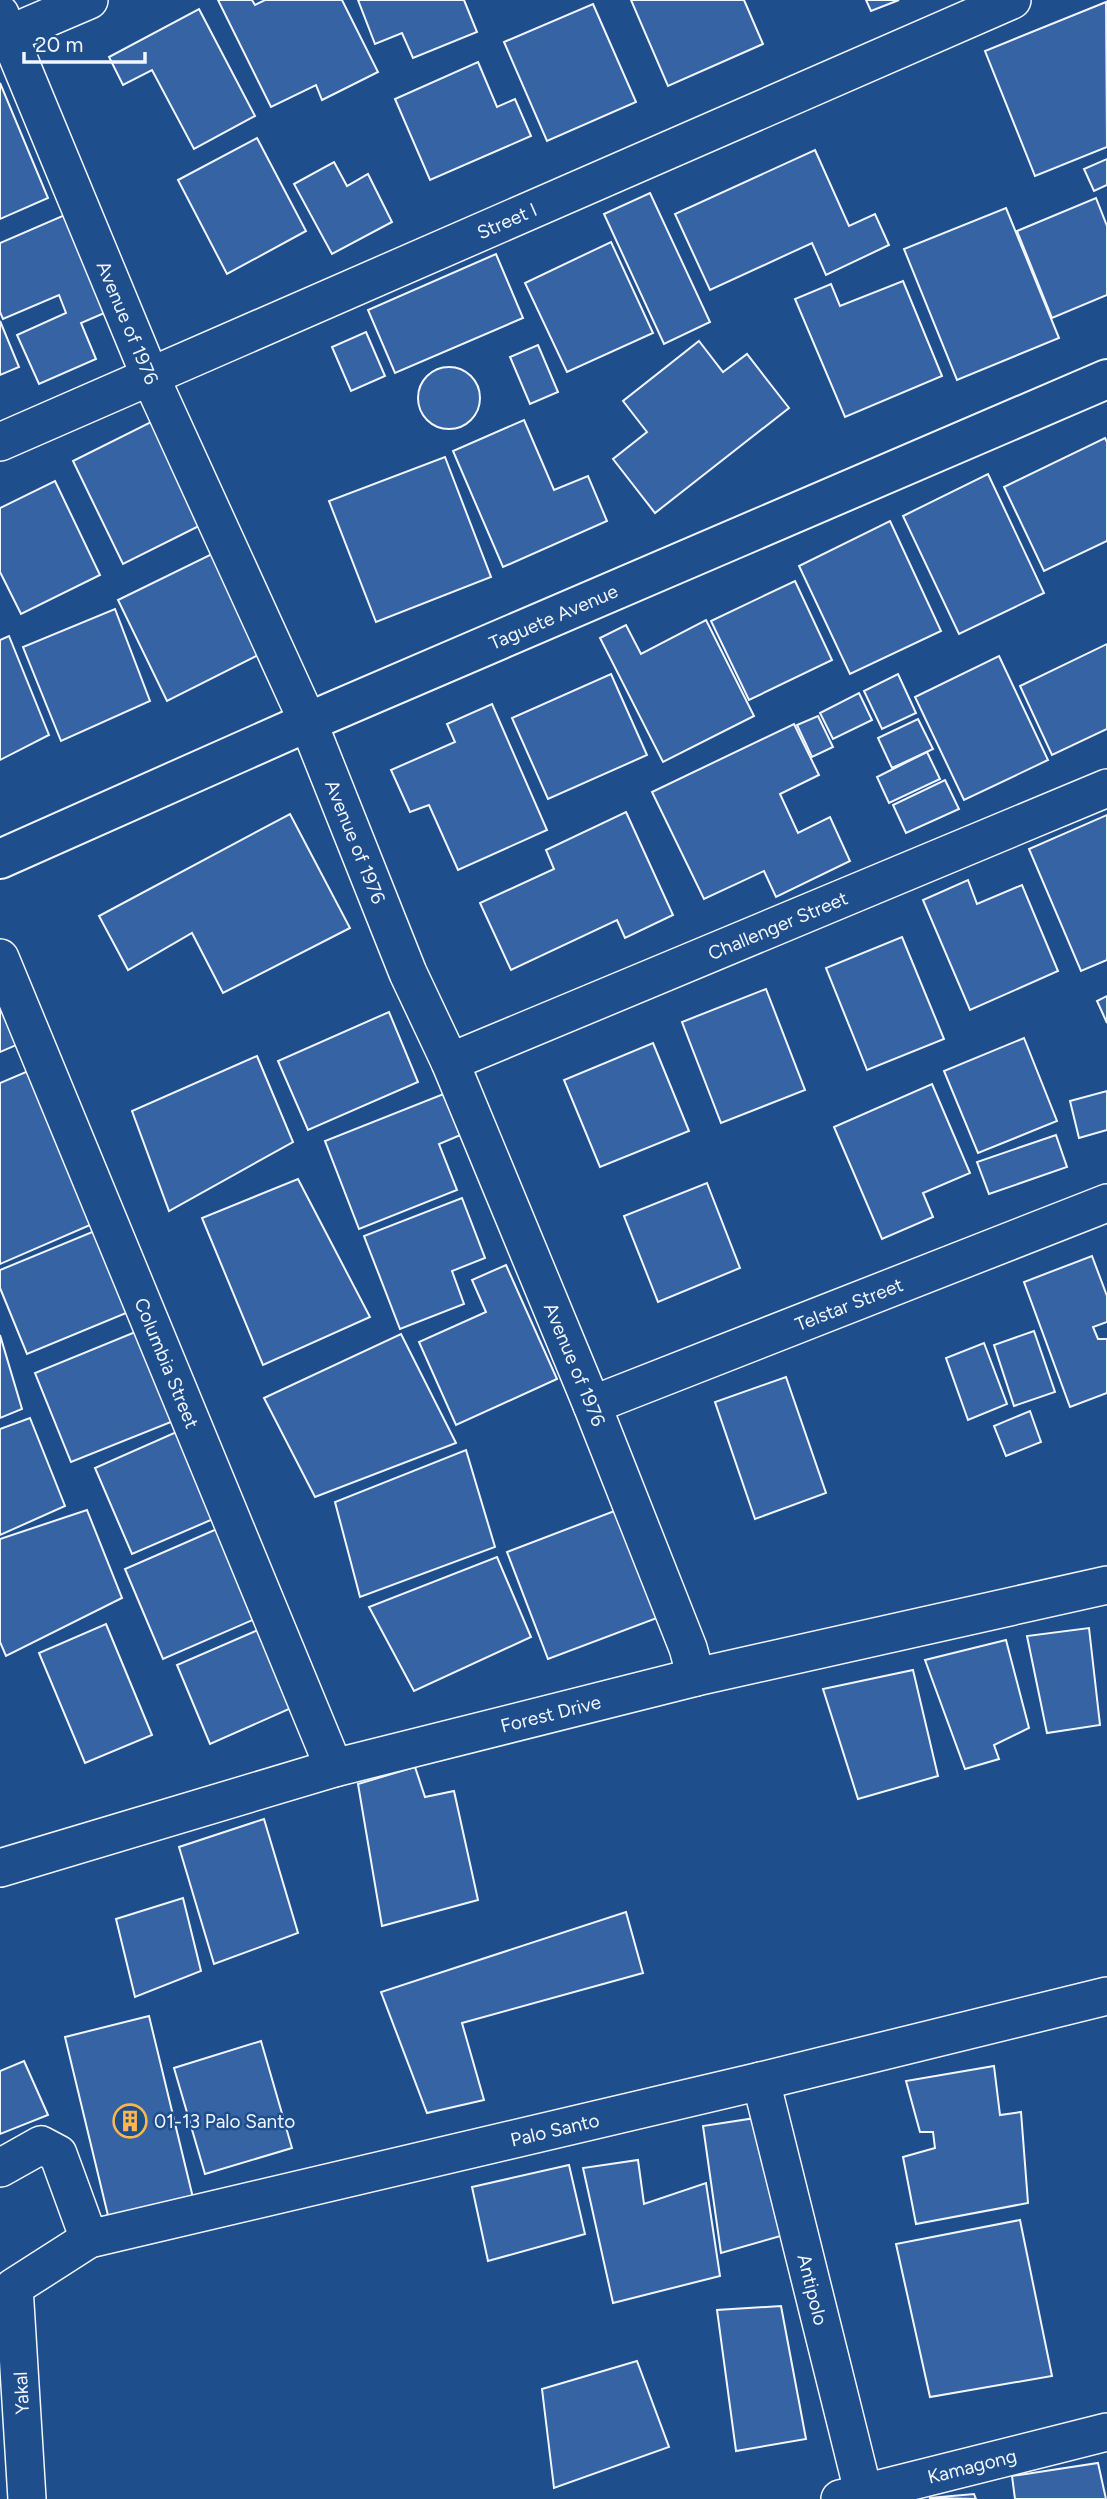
<svg xmlns="http://www.w3.org/2000/svg" width="1107" height="2499" viewBox="0 0 1107 2499" font-family="Figtree,sans-serif">
<style>
.building{fill:#3563a3;stroke:#f2f6ff;stroke-width:2}
.lines{fill:none;stroke-linecap:round;stroke-linejoin:round}
.minor-casing{stroke:#f2f6ff;stroke-width:40}
.tertiary-casing{stroke:#f2f6ff;stroke-width:42}
.minor{stroke:#1f4e8c;stroke-width:37}
.tertiary{stroke:#1f4e8c;stroke-width:38}
.labels{text-anchor:middle;stroke-width:5;stroke-linejoin:round;paint-order:stroke}
.street-label{font-size:19px;fill:#f2f6ff;stroke:#1f4e8c}
.poi-label{font-size:19px;fill:#f2f6ff;stroke:#1f4e8c;text-anchor:start}
</style>
<rect width="100%" height="100%" fill="#1f4e8c"/>
<g class="building">
<path d="M 218,0 L 252,0 L 255,5 L 265,0 L 342,0 L 378,72 L 322,100 L 316,85 L 271,107 Z"/>
<path d="M 358,0 L 464,0 L 477,32 L 413,58 L 402,33 L 375,44 Z"/>
<path d="M 631,0 L 744,0 L 763,44 L 668,86 Z"/>
<path d="M 866,0 L 899,0 L 871,11 Z"/>
<path d="M 1106,2 L 1107,147 L 1035,176 L 985,51 Z"/>
<path d="M 593,4 L 636,102 L 547,141 L 504,42 Z"/>
<path d="M 199,9 L 255,116 L 194,149 L 152,70 L 123,85 L 109,57 Z"/>
<path d="M 478,62 L 497,107 L 515,99 L 531,136 L 430,180 L 395,99 Z"/>
<path d="M 0,83 L 48,198 L 0,219 Z"/>
<path d="M 257,138 L 306,231 L 227,274 L 178,180 Z"/>
<path d="M 815,150 L 849,226 L 875,214 L 889,245 L 826,275 L 812,243 L 710,290 L 675,214 Z"/>
<path d="M 1107,159 L 1107,185 L 1094,191 L 1084,169 Z"/>
<path d="M 334,162 L 347,186 L 368,174 L 392,222 L 332,254 L 294,184 Z"/>
<path d="M 650,193 L 710,322 L 664,344 L 604,214 Z"/>
<path d="M 1096,198 L 1107,226 L 1107,295 L 1052,318 L 1017,231 Z"/>
<path d="M 1006,208 L 1059,338 L 957,380 L 904,249 Z"/>
<path d="M 74,211 L 116,308 L 81,323 L 96,359 L 39,384 L 17,335 L 66,313 L 59,295 L 3,319 L 0,312 L 0,243 Z"/>
<path d="M 611,242 L 653,333 L 567,372 L 525,283 Z"/>
<path d="M 496,254 L 523,318 L 395,373 L 368,310 Z"/>
<path d="M 903,281 L 942,376 L 845,417 L 795,299 L 831,284 L 840,306 Z"/>
<path d="M 0,321 L 19,367 L 0,375 Z"/>
<path d="M 366,332 L 385,376 L 351,391 L 332,347 Z"/>
<path d="M 699,341 L 723,372 L 747,354 L 789,408 L 655,513 L 613,459 L 647,432 L 623,401 Z"/>
<path d="M 538,345 L 558,392 L 530,404 L 510,357 Z"/>
<circle cx="449" cy="398" r="31"/>
<path d="M 157,419 L 207,522 L 123,564 L 73,461 Z"/>
<path d="M 524,420 L 554,490 L 588,476 L 607,521 L 503,567 L 453,451 Z"/>
<path d="M 1105,438 L 1107,442 L 1107,541 L 1044,571 L 1004,487 Z"/>
<path d="M 445,457 L 491,577 L 376,622 L 329,501 Z"/>
<path d="M 988,474 L 1044,593 L 959,634 L 903,516 Z"/>
<path d="M 55,481 L 100,575 L 21,614 L 0,572 L 0,508 Z"/>
<path d="M 890,521 L 941,631 L 850,674 L 799,566 Z"/>
<path d="M 218,551 L 266,651 L 167,701 L 118,600 Z"/>
<path d="M 795,581 L 832,660 L 749,700 L 711,621 Z"/>
<path d="M 115,609 L 150,701 L 61,741 L 23,647 Z"/>
<path d="M 706,620 L 754,716 L 663,762 L 600,638 L 626,625 L 641,654 Z"/>
<path d="M 9,636 L 49,735 L 0,760 L 0,640 Z"/>
<path d="M 1107,644 L 1107,729 L 1052,755 L 1020,686 Z"/>
<path d="M 999,656 L 1048,760 L 964,800 L 915,697 Z"/>
<path d="M 611,674 L 647,755 L 548,799 L 512,718 Z"/>
<path d="M 898,674 L 916,713 L 882,729 L 864,691 Z"/>
<path d="M 859,693 L 872,720 L 833,739 L 820,713 Z"/>
<path d="M 492,704 L 547,830 L 458,870 L 429,805 L 410,812 L 391,770 L 455,742 L 447,724 Z"/>
<path d="M 818,716 L 833,747 L 812,757 L 797,725 Z"/>
<path d="M 918,719 L 933,749 L 892,768 L 878,738 Z"/>
<path d="M 794,724 L 819,775 L 780,794 L 798,833 L 830,817 L 850,861 L 776,897 L 764,871 L 704,899 L 652,792 Z"/>
<path d="M 927,752 L 940,779 L 889,803 L 877,777 Z"/>
<path d="M 945,780 L 959,809 L 906,833 L 893,805 Z"/>
<path d="M 626,812 L 673,915 L 625,938 L 617,920 L 511,970 L 480,903 L 554,869 L 546,850 Z"/>
<path d="M 290,814 L 350,928 L 223,993 L 192,933 L 128,970 L 99,916 Z"/>
<path d="M 1107,815 L 1107,960 L 1081,971 L 1029,849 Z"/>
<path d="M 968,880 L 977,904 L 1022,885 L 1058,971 L 970,1010 L 923,900 Z"/>
<path d="M 902,937 L 944,1039 L 867,1070 L 826,968 Z"/>
<path d="M 0,977 L 28,1040 L 0,1052 Z"/>
<path d="M 766,989 L 805,1090 L 721,1123 L 682,1022 Z"/>
<path d="M 1107,996 L 1107,1023 L 1097,1001 Z"/>
<path d="M 389,1012 L 418,1082 L 308,1130 L 278,1061 Z"/>
<path d="M 1024,1038 L 1057,1121 L 978,1153 L 944,1071 Z"/>
<path d="M 653,1043 L 689,1131 L 600,1167 L 564,1080 Z"/>
<path d="M 257,1056 L 293,1142 L 169,1211 L 132,1111 Z"/>
<path d="M 40,1066 L 104,1219 L 0,1264 L 0,1083 Z"/>
<path d="M 932,1084 L 970,1173 L 923,1193 L 933,1217 L 882,1239 L 834,1127 Z"/>
<path d="M 1107,1091 L 1107,1130 L 1079,1138 L 1070,1101 Z"/>
<path d="M 446,1093 L 463,1134 L 439,1144 L 457,1190 L 359,1229 L 325,1141 Z"/>
<path d="M 1056,1135 L 1067,1167 L 989,1194 L 977,1162 Z"/>
<path d="M 298,1179 L 370,1317 L 263,1365 L 202,1218 Z"/>
<path d="M 707,1183 L 740,1268 L 658,1302 L 624,1216 Z"/>
<path d="M 462,1198 L 485,1258 L 452,1271 L 464,1304 L 400,1329 L 364,1236 Z"/>
<path d="M 97,1230 L 131,1311 L 27,1354 L 0,1288 L 0,1270 Z"/>
<path d="M 1092,1256 L 1107,1296 L 1107,1322 L 1093,1327 L 1098,1339 L 1107,1339 L 1107,1393 L 1070,1407 L 1024,1282 Z"/>
<path d="M 506,1265 L 557,1379 L 456,1425 L 419,1342 L 486,1312 L 472,1280 Z"/>
<path d="M 145,1328 L 181,1418 L 71,1462 L 35,1373 Z"/>
<path d="M 1034,1331 L 1055,1392 L 1014,1406 L 994,1345 Z"/>
<path d="M 401,1334 L 456,1443 L 315,1497 L 264,1398 Z"/>
<path d="M 0,1335 L 22,1409 L 0,1418 Z"/>
<path d="M 984,1343 L 1007,1404 L 968,1420 L 946,1358 Z"/>
<path d="M 786,1377 L 826,1493 L 755,1519 L 715,1402 Z"/>
<path d="M 1030,1411 L 1041,1442 L 1006,1456 L 994,1426 Z"/>
<path d="M 30,1418 L 65,1506 L 0,1535 L 0,1429 Z"/>
<path d="M 190,1426 L 227,1513 L 132,1554 L 95,1468 Z"/>
<path d="M 466,1450 L 495,1547 L 360,1597 L 335,1502 Z"/>
<path d="M 87,1510 L 122,1598 L 6,1656 L 0,1642 L 0,1539 Z"/>
<path d="M 617,1510 L 657,1618 L 548,1659 L 507,1552 Z"/>
<path d="M 226,1525 L 264,1615 L 163,1659 L 125,1569 Z"/>
<path d="M 497,1557 L 531,1637 L 414,1691 L 369,1607 Z"/>
<path d="M 106,1624 L 152,1735 L 85,1763 L 39,1653 Z"/>
<path d="M 265,1627 L 298,1705 L 210,1744 L 177,1665 Z"/>
<path d="M 1089,1628 L 1100,1725 L 1047,1733 L 1027,1636 Z"/>
<path d="M 1006,1640 L 1029,1728 L 994,1745 L 999,1759 L 965,1769 L 925,1660 Z"/>
<path d="M 913,1670 L 938,1776 L 858,1799 L 823,1689 Z"/>
<path d="M 415,1767 L 425,1797 L 454,1791 L 478,1900 L 382,1926 L 358,1784 Z"/>
<path d="M 264,1819 L 298,1933 L 214,1964 L 179,1847 Z"/>
<path d="M 183,1898 L 201,1971 L 135,1997 L 116,1919 Z"/>
<path d="M 626,1912 L 643,1973 L 462,2023 L 484,2100 L 427,2113 L 381,1992 Z"/>
<path d="M 149,2016 L 195,2206 L 111,2228 L 65,2037 Z"/>
<path d="M 261,2041 L 292,2148 L 205,2174 L 174,2068 Z"/>
<path d="M 24,2061 L 48,2115 L 0,2134 L 0,2071 Z"/>
<path d="M 994,2066 L 1000,2115 L 1021,2112 L 1028,2203 L 916,2224 L 903,2157 L 935,2148 L 933,2132 L 920,2132 L 906,2081 Z"/>
<path d="M 768,2116 L 791,2233 L 721,2253 L 703,2126 Z"/>
<path d="M 638,2160 L 644,2204 L 706,2183 L 720,2276 L 613,2303 L 583,2168 Z"/>
<path d="M 569,2165 L 585,2234 L 488,2261 L 472,2187 Z"/>
<path d="M 1020,2220 L 1052,2376 L 930,2397 L 896,2244 Z"/>
<path d="M 781,2306 L 806,2439 L 736,2451 L 717,2310 Z"/>
<path d="M 637,2361 L 669,2447 L 554,2488 L 542,2389 Z"/>
<path d="M 1098,2463 L 1106,2499 L 1015,2499 L 1012,2476 Z"/>
<path d="M 974,2494 L 976,2499 L 929,2498 Z"/>
</g>
<g class="lines">
<defs>
<g id="minor">
<path id="s1" d="M 0,14 L 150,376 L 308,722 L 408,973 L 450,1062 L 592,1405 L 688,1648 L 696,1677"/>
<path d="M 0,38 L 89,0"/>
<path id="s2" d="M 0,442 L 1012,0"/>
<path id="s3" d="M 0,958 L 334,1768"/>
<path id="s4" d="M 450,1062 L 1107,788"/>
<path id="s5" d="M 592,1405 L 1107,1203"/>
<path id="s6" d="M 0,1868 L 334,1768 L 696,1677 L 1107,1585"/>
<path id="s7" d="M 761,2081 L 865,2499"/>
<path d="M 0,2168 L 41,2145 L 58,2154 L 89,2239"/>
<path id="s8" d="M 27,2499 L 14,2287 L 89,2239 L 761,2081 L 1107,1996"/>
<path id="s9" d="M 840,2499 L 1107,2432"/>
</g>
<g id="tertiary">
<path id="s10" d="M 0,859 L 308,722 L 1107,379"/>
</g>
</defs>
<use href="#minor" class="minor-casing"/>
<use href="#tertiary" class="tertiary-casing"/>
<use href="#minor" class="minor"/>
<use href="#tertiary" class="tertiary"/>
</g>
<defs>
<symbol id="building-ring" viewBox="-11 -11 22 22"><circle r="9.5" fill="#1f4e8c" stroke="#ffb74d" stroke-width="1.5"/><path d="M-4-6H4V6H1V3H-1V6H-4ZM-2.5-4.3h1.7v1.8h-1.7ZM.8-4.3h1.7v1.8H.8ZM-2.5-1h1.7V.8h-1.7ZM.8-1h1.7V.8H.8Z" fill="#ffb74d"/></symbol>
</defs>
<g fill-rule="evenodd">
<use href="#building-ring" x="111" y="2102" width="38" height="38"/>
</g>
<g class="labels">
<g class="street-label">
<text dy="7" stroke="none"><textPath href="#s2" startOffset="553">Street I</textPath></text>
<text dy="7" stroke="none"><textPath href="#s1" startOffset="334">Avenue of 1976</textPath></text>
<text dy="7" stroke="none"><textPath href="#s10" startOffset="604">Taguete Avenue</textPath></text>
<text dy="7" stroke="none"><textPath href="#s1" startOffset="901">Avenue of 1976</textPath></text>
<text dy="7" stroke="none"><textPath href="#s4" startOffset="355">Challenger Street</textPath></text>
<text dy="7" stroke="none"><textPath href="#s5" startOffset="276">Telstar Street</textPath></text>
<text dy="7" stroke="none"><textPath href="#s3" startOffset="438">Columbia Street</textPath></text>
<text dy="7" stroke="none"><textPath href="#s1" startOffset="1468">Avenue of 1976</textPath></text>
<text dy="7" stroke="none"><textPath href="#s6" startOffset="572">Forest Drive</textPath></text>
<text dy="7" stroke="none"><textPath href="#s8" startOffset="780">Palo Santo</textPath></text>
<text dy="7" stroke="none"><textPath href="#s7" startOffset="215">Antipolo</textPath></text>
<text transform="translate(21 2393) rotate(-93)" y="7">Yakal</text>
<text dy="7" stroke="none"><textPath href="#s9" startOffset="136">Kamagong</textPath></text>
</g>
<g class="poi-label">
<text x="154" y="2128">01-13 Palo Santo</text>
</g>
</g>
<path d="M24 52v10h121v-10" fill="none" stroke="#f2f6ff" stroke-width="3.5"/>
<text x="35" y="52" font-size="21" fill="#f2f6ff" stroke="#1f4e8c" stroke-width="5" paint-order="stroke">20 m</text>
</svg>
